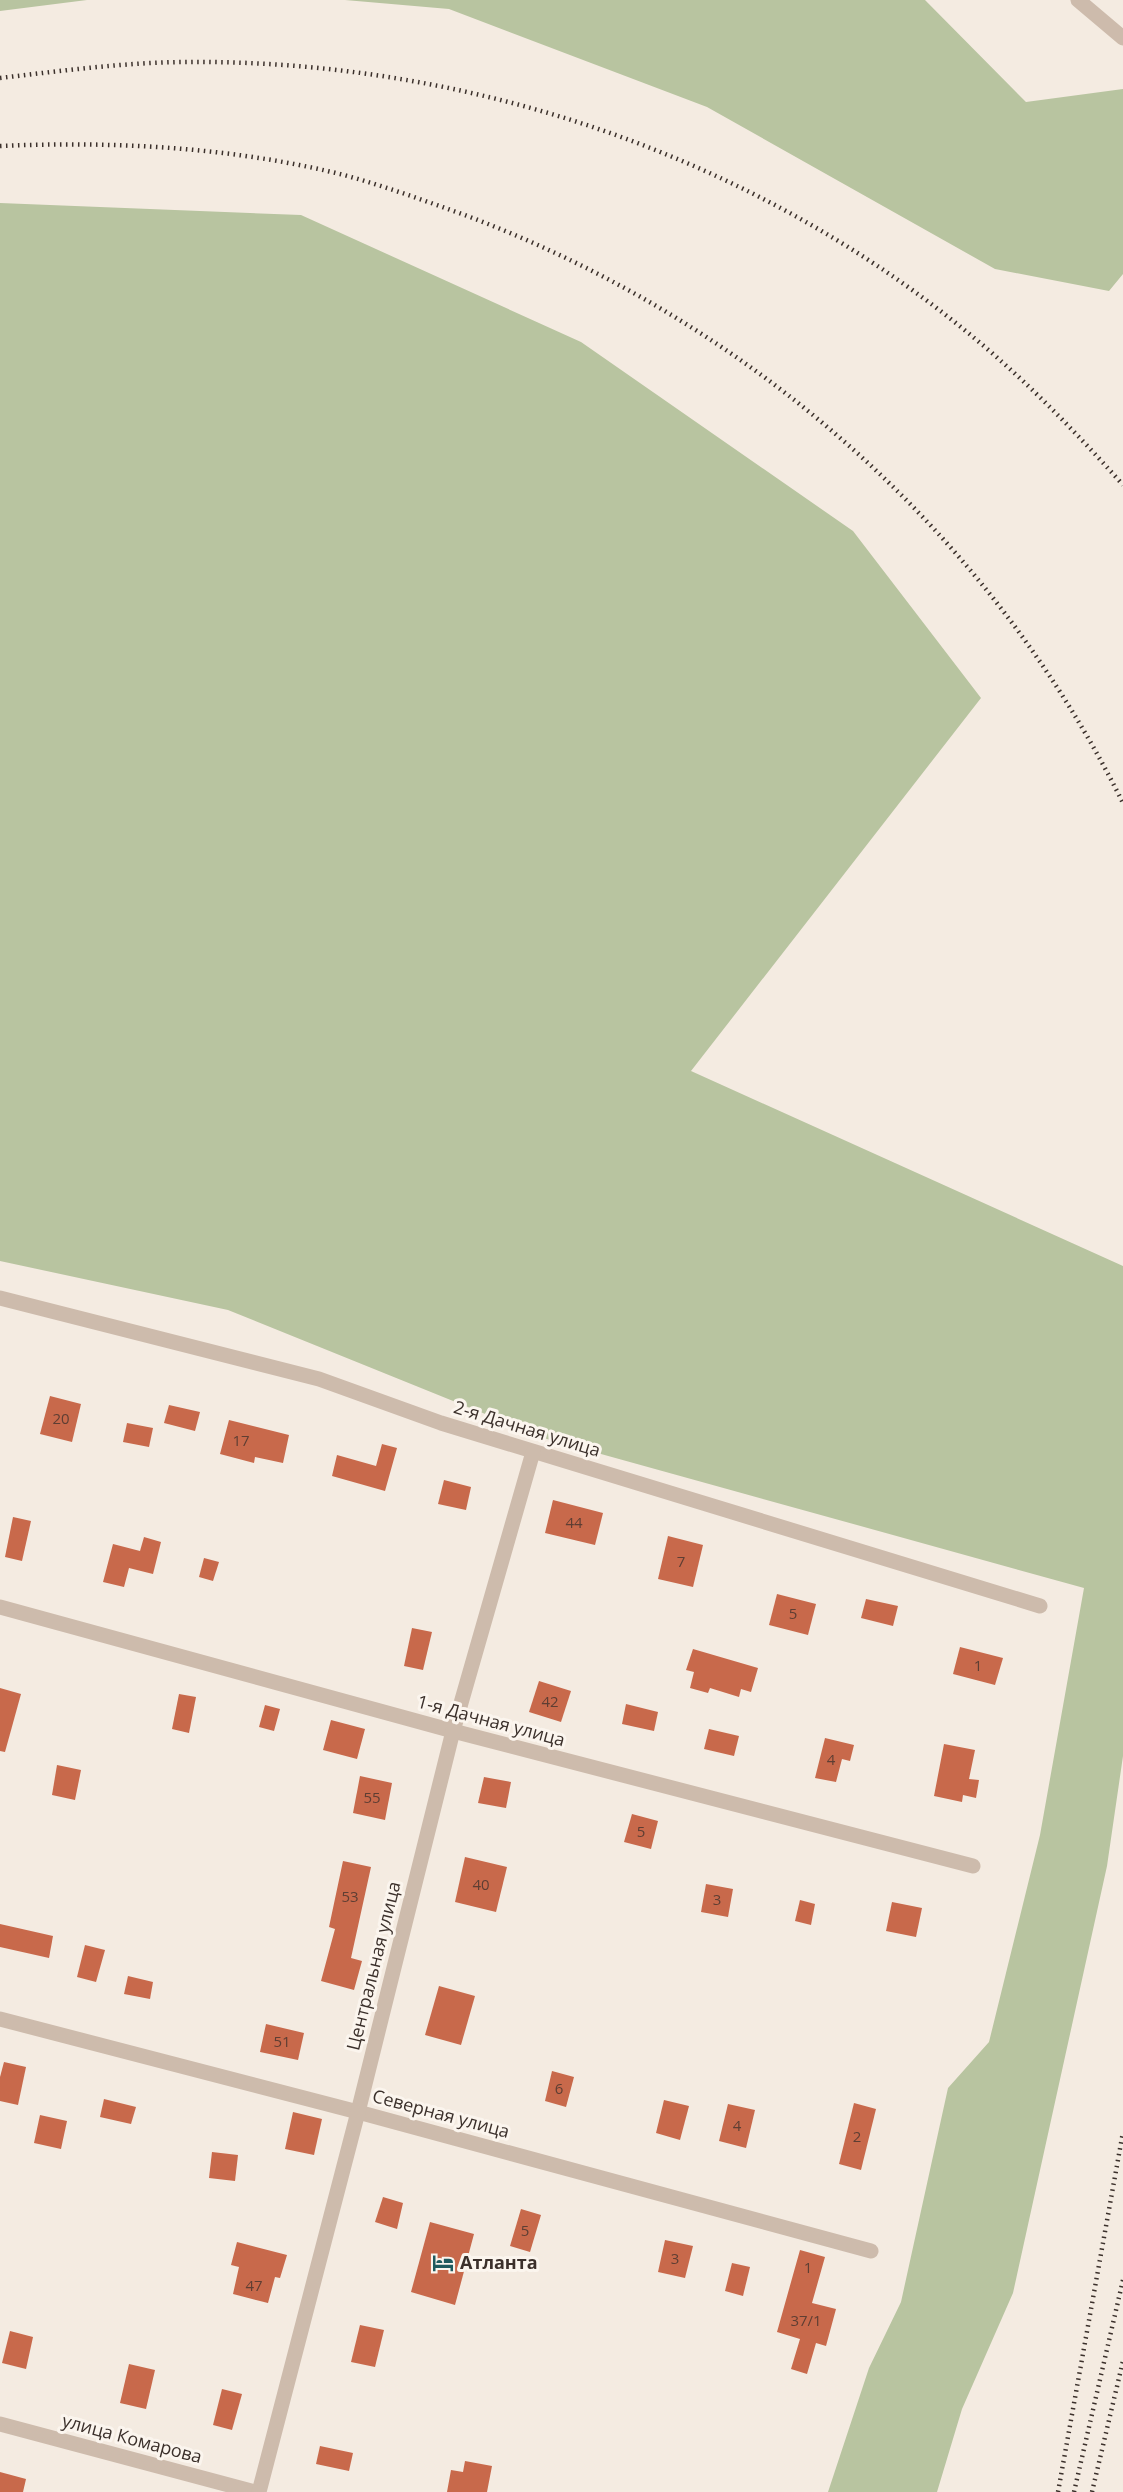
<svg xmlns="http://www.w3.org/2000/svg" width="1123" height="2492" viewBox="0 0 1123 2492" font-family="'Open Sans',sans-serif">
<style>
.green{fill:#b8c4a0}
.building{fill:#c8694b}
.lines{fill:none;stroke-linecap:round;stroke-linejoin:round}
.minor{stroke:#cdbbac;stroke-width:15}
.rail{stroke:#3b302b;stroke-width:4.5;stroke-dasharray:1.5 4.5;stroke-linecap:butt}
.labels{text-anchor:middle;stroke-width:6;stroke-linejoin:round;paint-order:stroke}
.number-label{font-size:15px;fill:#5e3e33}
.street-label{font-size:18px;fill:#3b302b;stroke:#fbf5ee}
.poi-label{font-size:18px;font-weight:bold;fill:#3b302b;stroke:#fbf5ee;text-anchor:start}
</style>
<rect width="100%" height="100%" fill="#f4ebe1"/>
<g class="green">
<path d="M 0,0 L 87,0 L 0,11 Z"/>
<path d="M 345,0 L 925,0 L 1026,102 L 1123,89 L 1123,274 L 1109,291 L 995,269 L 707,107 L 449,9 Z"/>
<path d="M 0,203 L 301,215 L 581,342 L 853,531 L 981,698 L 691,1071 L 1123,1266 L 1123,1756 L 1107,1866 L 1013,2293 L 962,2409 L 937,2492 L 828,2492 L 869,2368 L 901,2302 L 948,2088 L 989,2042 L 1040,1835 L 1084,1588 L 547,1439 L 228,1310 L 0,1261 Z"/>
</g>
<g class="building">
<path d="M 50,1396 L 81,1404 L 72,1442 L 40,1434 Z"/>
<path d="M 169,1405 L 200,1412 L 195,1431 L 164,1423 Z"/>
<path d="M 229,1420 L 289,1435 L 283,1463 L 255,1457 L 254,1463 L 220,1454 Z"/>
<path d="M 127,1423 L 153,1428 L 149,1447 L 123,1442 Z"/>
<path d="M 382,1444 L 397,1448 L 385,1491 L 332,1476 L 337,1455 L 376,1466 Z"/>
<path d="M 444,1480 L 471,1487 L 466,1510 L 438,1504 Z"/>
<path d="M 553,1500 L 603,1513 L 595,1545 L 545,1533 Z"/>
<path d="M 13,1517 L 31,1521 L 22,1561 L 5,1557 Z"/>
<path d="M 668,1536 L 703,1545 L 693,1587 L 658,1579 Z"/>
<path d="M 144,1537 L 161,1542 L 153,1574 L 129,1568 L 124,1587 L 103,1582 L 113,1544 L 140,1551 Z"/>
<path d="M 204,1558 L 219,1562 L 213,1581 L 199,1577 Z"/>
<path d="M 777,1594 L 816,1604 L 808,1635 L 769,1625 Z"/>
<path d="M 866,1599 L 898,1606 L 893,1626 L 861,1618 Z"/>
<path d="M 412,1628 L 432,1632 L 423,1670 L 404,1666 Z"/>
<path d="M 960,1647 L 1003,1658 L 995,1685 L 953,1674 Z"/>
<path d="M 693,1649 L 758,1668 L 751,1692 L 741,1689 L 739,1697 L 710,1688 L 708,1693 L 690,1688 L 694,1672 L 686,1670 Z"/>
<path d="M 539,1681 L 571,1691 L 561,1722 L 529,1712 Z"/>
<path d="M 0,1688 L 21,1694 L 5,1752 L 0,1751 Z"/>
<path d="M 179,1694 L 196,1697 L 189,1733 L 172,1729 Z"/>
<path d="M 626,1704 L 658,1712 L 654,1731 L 622,1724 Z"/>
<path d="M 265,1705 L 280,1709 L 274,1731 L 259,1727 Z"/>
<path d="M 331,1720 L 365,1729 L 357,1759 L 323,1750 Z"/>
<path d="M 709,1729 L 739,1736 L 734,1756 L 704,1749 Z"/>
<path d="M 825,1738 L 854,1745 L 850,1761 L 842,1759 L 836,1782 L 815,1778 Z"/>
<path d="M 944,1744 L 975,1750 L 969,1779 L 979,1780 L 976,1798 L 963,1795 L 962,1802 L 934,1796 Z"/>
<path d="M 57,1765 L 81,1770 L 75,1800 L 52,1795 Z"/>
<path d="M 360,1776 L 392,1783 L 385,1820 L 353,1813 Z"/>
<path d="M 484,1777 L 511,1782 L 506,1808 L 478,1803 Z"/>
<path d="M 632,1814 L 658,1821 L 651,1849 L 624,1842 Z"/>
<path d="M 465,1857 L 507,1867 L 496,1912 L 455,1902 Z"/>
<path d="M 343,1861 L 371,1867 L 351,1958 L 362,1961 L 354,1990 L 321,1981 L 335,1929 L 329,1927 Z"/>
<path d="M 706,1884 L 733,1889 L 728,1917 L 701,1912 Z"/>
<path d="M 800,1900 L 815,1904 L 811,1925 L 795,1921 Z"/>
<path d="M 892,1902 L 922,1908 L 916,1937 L 886,1931 Z"/>
<path d="M 0,1924 L 53,1936 L 49,1958 L 0,1947 Z"/>
<path d="M 85,1945 L 105,1950 L 96,1982 L 77,1977 Z"/>
<path d="M 128,1976 L 153,1982 L 150,1999 L 124,1994 Z"/>
<path d="M 439,1986 L 475,1996 L 461,2045 L 425,2035 Z"/>
<path d="M 266,2024 L 304,2033 L 298,2060 L 260,2052 Z"/>
<path d="M 4,2062 L 26,2067 L 18,2105 L 0,2101 L 0,2077 Z"/>
<path d="M 552,2071 L 574,2077 L 566,2107 L 545,2101 Z"/>
<path d="M 104,2099 L 136,2107 L 131,2124 L 100,2117 Z"/>
<path d="M 664,2100 L 689,2106 L 680,2140 L 656,2133 Z"/>
<path d="M 854,2103 L 876,2109 L 861,2170 L 839,2164 Z"/>
<path d="M 728,2104 L 755,2110 L 746,2148 L 719,2141 Z"/>
<path d="M 293,2112 L 322,2119 L 314,2155 L 285,2149 Z"/>
<path d="M 40,2115 L 67,2121 L 61,2149 L 34,2143 Z"/>
<path d="M 212,2152 L 238,2155 L 235,2181 L 209,2178 Z"/>
<path d="M 383,2197 L 403,2203 L 397,2229 L 375,2222 Z"/>
<path d="M 521,2209 L 541,2215 L 530,2252 L 510,2246 Z"/>
<path d="M 430,2222 L 474,2234 L 455,2305 L 411,2292 Z"/>
<path d="M 665,2240 L 693,2246 L 685,2278 L 658,2272 Z"/>
<path d="M 237,2242 L 287,2255 L 280,2278 L 275,2277 L 268,2303 L 233,2294 L 239,2267 L 231,2265 Z"/>
<path d="M 800,2250 L 825,2257 L 812,2303 L 836,2309 L 826,2346 L 816,2343 L 807,2374 L 791,2369 L 800,2339 L 777,2332 Z"/>
<path d="M 732,2263 L 750,2267 L 743,2296 L 725,2291 Z"/>
<path d="M 360,2325 L 384,2330 L 375,2367 L 351,2362 Z"/>
<path d="M 10,2331 L 33,2337 L 26,2369 L 2,2363 Z"/>
<path d="M 129,2364 L 155,2370 L 146,2409 L 120,2403 Z"/>
<path d="M 222,2389 L 242,2394 L 232,2430 L 213,2425 Z"/>
<path d="M 320,2446 L 353,2453 L 349,2471 L 316,2464 Z"/>
<path d="M 465,2461 L 492,2466 L 487,2492 L 447,2492 L 451,2470 L 463,2472 Z"/>
<path d="M 0,2472 L 26,2479 L 23,2492 L 0,2492 Z"/>
</g>
<g class="lines">
<g class="minor">
<path d="M 1078,0 L 1123,38"/>
<path d="M 0,1298 L 319,1379 L 441,1423 L 1040,1606"/>
<path d="M 0,1607 L 453,1731 L 973,1866"/>
<path d="M 0,2019 L 358,2112 L 871,2251"/>
<path d="M 0,2424 L 255,2492"/>
<path d="M 259,2492 L 358,2112 L 453,1731 L 533,1452"/>
</g>
<g class="rail">
<path d="M 0,78 C 60,71 120,63 181,62 C 487,58 799,171 1023,381 C 1058,414 1091,449 1123,485"/>
<path d="M 0,146 C 114,141 232,147 344,175 C 384,186 423,200 462,214 C 748,320 987,529 1123,803"/>
<path d="M 1058,2492 L 1123,2132"/>
<path d="M 1074,2492 L 1123,2280"/>
<path d="M 1092,2492 L 1123,2361"/>
</g>
</g>
<defs>
<symbol id="hotel-bare" viewBox="-9 -9 18 18"><path d="M-6-4.5h1.5V1H6V5H4.5V3h-9V5H-6ZM-4 0a1.8 1.8 0 1 1 3.6 0ZM.5 0V-2.5h3Q6-2.5 6 0Z" fill="#1f5a5e" stroke="#fbf5ee" stroke-width="2.5" paint-order="stroke"/></symbol>
</defs>
<g fill-rule="evenodd">
<use href="#hotel-bare" x="428" y="2248" width="30" height="30"/>
</g>
<g class="labels">
<g class="number-label">
<text x="61" y="1424">20</text>
<text x="241" y="1446">17</text>
<text x="574" y="1528">44</text>
<text x="681" y="1567">7</text>
<text x="793" y="1619">5</text>
<text x="978" y="1671">1</text>
<text x="550" y="1707">42</text>
<text x="831" y="1765">4</text>
<text x="372" y="1803">55</text>
<text x="641" y="1837">5</text>
<text x="481" y="1890">40</text>
<text x="350" y="1902">53</text>
<text x="717" y="1905">3</text>
<text x="282" y="2047">51</text>
<text x="559" y="2094">6</text>
<text x="737" y="2131">4</text>
<text x="857" y="2142">2</text>
<text x="525" y="2236">5</text>
<text x="675" y="2264">3</text>
<text x="808" y="2273">1</text>
<text x="254" y="2291">47</text>
<text x="806" y="2326">37/1</text>
</g>
<g class="street-label">
<text transform="translate(527 1429) rotate(17)" y="6">2-я Дачная улица</text>
<text transform="translate(491 1721) rotate(15)" y="6">1-я Дачная улица</text>
<text transform="translate(374 1966) rotate(-76)" y="6">Центральная улица</text>
<text transform="translate(441 2114) rotate(15)" y="6">Северная улица</text>
<text transform="translate(132 2439) rotate(15)" y="6">улица Комарова</text>
</g>
<g class="poi-label">
<text x="460" y="2269">Атланта</text>
</g>
</g>
</svg>
